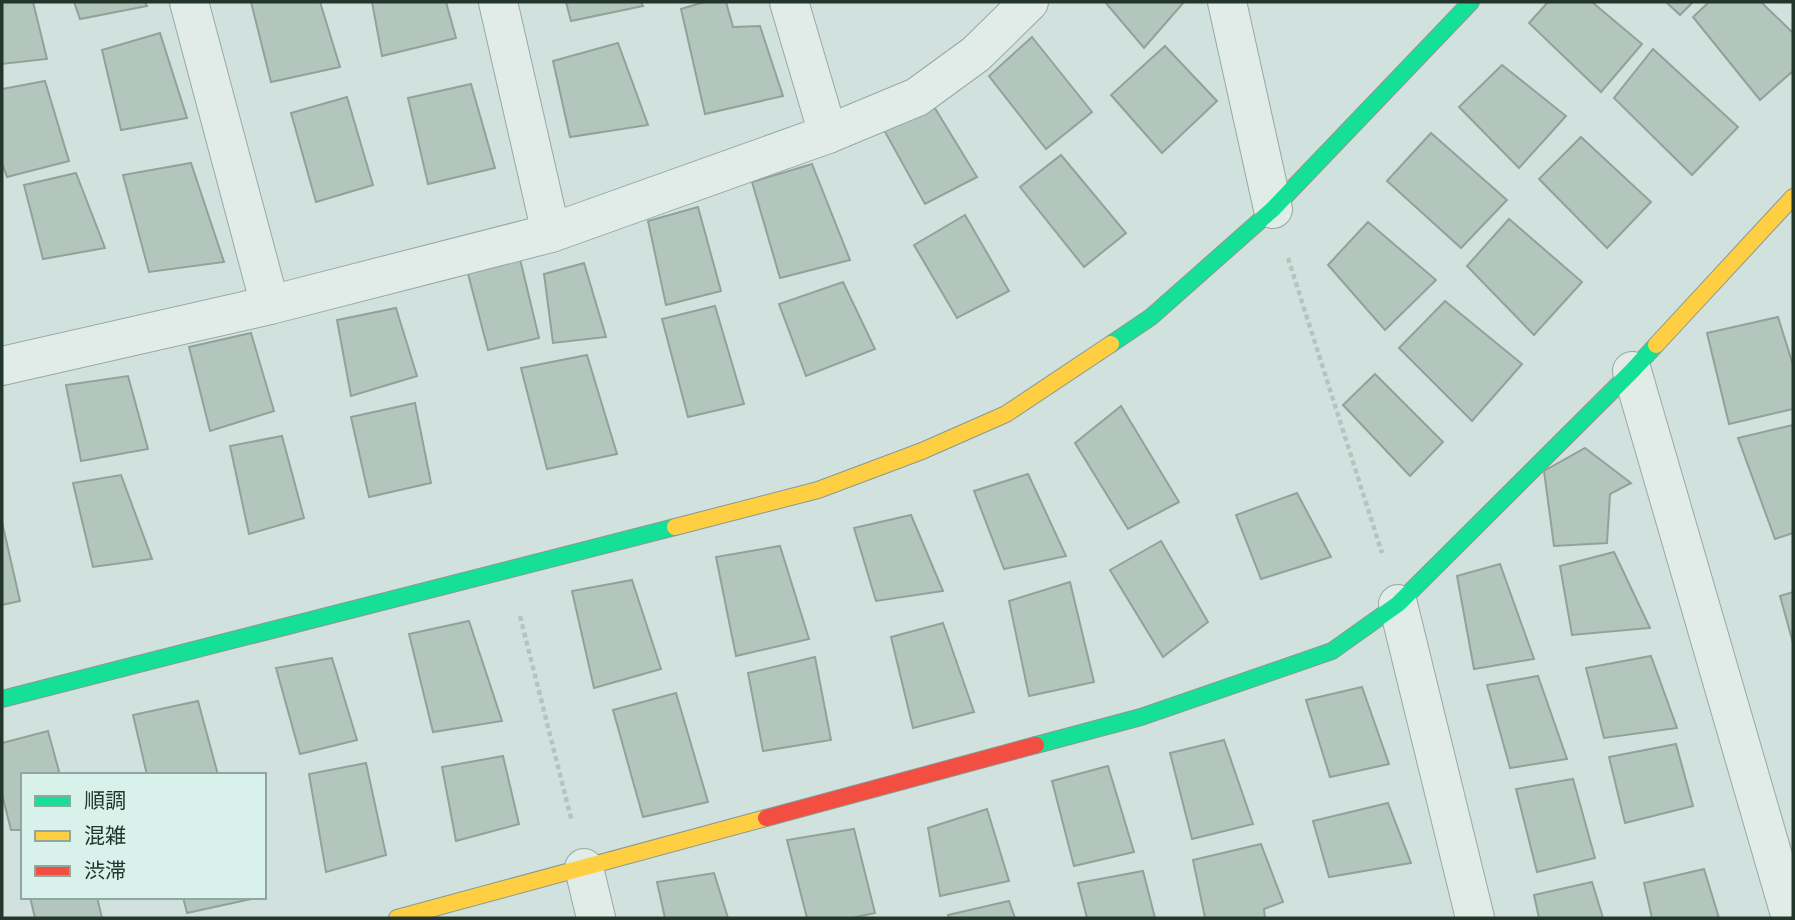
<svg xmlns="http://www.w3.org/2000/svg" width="1795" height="920" viewBox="0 0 1795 920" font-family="'Source Serif 4','Noto Sans JP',serif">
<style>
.building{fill:#b2c6bd;stroke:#90a29a;stroke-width:2}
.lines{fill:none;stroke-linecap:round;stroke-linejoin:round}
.street-casing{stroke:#99a8a3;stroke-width:40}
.fast-casing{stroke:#899893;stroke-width:18}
.slow-casing{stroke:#899893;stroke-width:18}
.jam-casing{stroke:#899893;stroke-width:18}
.path{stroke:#b8c3bf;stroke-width:4.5;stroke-dasharray:5 3.5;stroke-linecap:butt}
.street{stroke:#e1ebe8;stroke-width:38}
.fast{stroke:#16e098;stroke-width:16}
.slow{stroke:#ffcf43;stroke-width:16}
.jam{stroke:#f24e42;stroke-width:16}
</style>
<rect width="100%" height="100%" fill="#d1e2de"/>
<g class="building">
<path d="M 2,2 L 33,2 L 47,59 L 2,64 Z"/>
<path d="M 74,2 L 145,2 L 147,6 L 80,19 Z"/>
<path d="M 251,2 L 320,2 L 340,67 L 271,82 Z"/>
<path d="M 372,2 L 446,2 L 456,38 L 382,56 Z"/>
<path d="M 566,2 L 641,2 L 643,6 L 571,21 Z"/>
<path d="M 704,2 L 726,2 L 733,27 L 760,26 L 783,96 L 705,114 L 681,9 Z"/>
<path d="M 1105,2 L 1184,2 L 1144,48 Z"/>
<path d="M 1548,2 L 1592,2 L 1642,44 L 1601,92 L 1529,23 Z"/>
<path d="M 1666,2 L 1693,2 L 1680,15 Z"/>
<path d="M 1709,2 L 1761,2 L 1793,33 L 1793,71 L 1760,100 L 1693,17 Z"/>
<path d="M 160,33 L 187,118 L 121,130 L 102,50 Z"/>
<path d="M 1032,37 L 1092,112 L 1046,149 L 989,76 Z"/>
<path d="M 618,43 L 648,125 L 570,137 L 553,61 Z"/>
<path d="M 1165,46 L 1217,101 L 1162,153 L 1111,95 Z"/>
<path d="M 1653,49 L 1738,127 L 1692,175 L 1614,98 Z"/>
<path d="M 1502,65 L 1566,116 L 1519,168 L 1459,107 Z"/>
<path d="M 45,81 L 69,161 L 7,177 L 2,163 L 2,89 Z"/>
<path d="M 471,84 L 495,168 L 428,184 L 408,98 Z"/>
<path d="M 347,97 L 373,185 L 316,202 L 291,113 Z"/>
<path d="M 933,105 L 977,177 L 925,204 L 884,130 Z"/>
<path d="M 1431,133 L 1507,200 L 1461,248 L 1387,181 Z"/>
<path d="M 1581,137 L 1651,202 L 1607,248 L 1539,179 Z"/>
<path d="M 1061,155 L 1126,233 L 1084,267 L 1020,187 Z"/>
<path d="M 191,163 L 224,262 L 149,272 L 123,175 Z"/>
<path d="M 812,164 L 850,260 L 780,278 L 752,182 Z"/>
<path d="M 76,173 L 105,248 L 43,259 L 24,185 Z"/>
<path d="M 698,207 L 721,291 L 666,305 L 648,221 Z"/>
<path d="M 965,215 L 1009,291 L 957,318 L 914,245 Z"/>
<path d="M 1509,219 L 1582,282 L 1534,335 L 1467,266 Z"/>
<path d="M 1368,222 L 1436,280 L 1385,330 L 1328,265 Z"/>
<path d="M 520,259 L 539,338 L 488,350 L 467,270 Z"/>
<path d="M 584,263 L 606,337 L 553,343 L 544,274 Z"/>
<path d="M 843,282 L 875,349 L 806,376 L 779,304 Z"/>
<path d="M 1445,301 L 1522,364 L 1472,421 L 1399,348 Z"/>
<path d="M 715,306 L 744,404 L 688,417 L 662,319 Z"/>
<path d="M 396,308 L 417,376 L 351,396 L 337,320 Z"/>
<path d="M 1778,317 L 1793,365 L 1793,409 L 1729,424 L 1707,333 Z"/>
<path d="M 251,333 L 274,411 L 210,431 L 189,347 Z"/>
<path d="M 587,355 L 617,454 L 547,469 L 521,368 Z"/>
<path d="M 1375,374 L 1443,442 L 1410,476 L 1343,405 Z"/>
<path d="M 128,376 L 148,449 L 81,461 L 66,385 Z"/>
<path d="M 415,403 L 431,483 L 369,497 L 351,417 Z"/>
<path d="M 1121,406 L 1179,502 L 1128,529 L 1075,443 Z"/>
<path d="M 1793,425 L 1793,533 L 1775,539 L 1738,438 Z"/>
<path d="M 282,436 L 304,518 L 249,534 L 230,446 Z"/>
<path d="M 1585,448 L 1631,483 L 1610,494 L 1607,543 L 1554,546 L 1544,471 Z"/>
<path d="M 1028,474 L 1066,556 L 1004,569 L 974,491 Z"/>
<path d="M 121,475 L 152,559 L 93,567 L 73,483 Z"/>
<path d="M 1297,493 L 1331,557 L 1261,579 L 1236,515 Z"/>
<path d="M 911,515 L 943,591 L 876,601 L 854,528 Z"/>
<path d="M 2,522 L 20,601 L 2,605 Z"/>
<path d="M 1161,541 L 1208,622 L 1163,657 L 1110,570 Z"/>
<path d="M 780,546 L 809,639 L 736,656 L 716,557 Z"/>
<path d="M 1614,552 L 1650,628 L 1572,635 L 1560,566 Z"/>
<path d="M 1500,564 L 1534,659 L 1474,669 L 1457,576 Z"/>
<path d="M 632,580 L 661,669 L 594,688 L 572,591 Z"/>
<path d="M 1070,582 L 1094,682 L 1029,696 L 1009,601 Z"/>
<path d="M 1793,592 L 1793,643 L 1780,596 Z"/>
<path d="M 469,621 L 502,721 L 433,732 L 409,634 Z"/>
<path d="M 943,623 L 974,712 L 913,728 L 891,637 Z"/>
<path d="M 1651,656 L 1677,728 L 1604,738 L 1586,668 Z"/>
<path d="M 815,657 L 831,740 L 763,751 L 748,673 Z"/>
<path d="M 332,658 L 357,740 L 300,754 L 276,668 Z"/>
<path d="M 1538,676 L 1567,759 L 1510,768 L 1487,685 Z"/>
<path d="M 1362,687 L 1389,764 L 1330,777 L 1306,700 Z"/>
<path d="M 676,693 L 708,802 L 643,817 L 613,710 Z"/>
<path d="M 198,701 L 218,775 L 147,775 L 133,715 Z"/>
<path d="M 48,731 L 60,775 L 23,775 L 23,830 L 11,830 L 2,794 L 2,743 Z"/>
<path d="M 1224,740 L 1253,824 L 1192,839 L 1170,753 Z"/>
<path d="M 1676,744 L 1693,806 L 1625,823 L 1609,757 Z"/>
<path d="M 503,756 L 519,824 L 456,841 L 442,767 Z"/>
<path d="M 366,763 L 386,855 L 326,872 L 309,774 Z"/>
<path d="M 1108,766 L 1134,852 L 1074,866 L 1052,781 Z"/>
<path d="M 1573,779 L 1595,858 L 1537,872 L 1516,789 Z"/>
<path d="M 1388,803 L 1411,863 L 1329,877 L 1313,821 Z"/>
<path d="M 987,809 L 1009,881 L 940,896 L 928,828 Z"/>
<path d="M 854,829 L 875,913 L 852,918 L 807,918 L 787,840 Z"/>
<path d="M 1261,844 L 1283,902 L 1264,909 L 1265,918 L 1205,918 L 1193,860 Z"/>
<path d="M 1704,869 L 1719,918 L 1652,918 L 1644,883 Z"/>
<path d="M 1143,871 L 1155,918 L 1087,918 L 1078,883 Z"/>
<path d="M 714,873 L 728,918 L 665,918 L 657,882 Z"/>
<path d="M 1592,882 L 1603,918 L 1539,918 L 1534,895 Z"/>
<path d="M 30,897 L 97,897 L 102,918 L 35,918 Z"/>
<path d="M 183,897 L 250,897 L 251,899 L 187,913 Z"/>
<path d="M 1009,901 L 1015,918 L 949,918 L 948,915 Z"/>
</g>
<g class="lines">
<defs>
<g id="street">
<path d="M 189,2 L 270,305"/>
<path d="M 498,2 L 551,233"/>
<path d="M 789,2 L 828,134"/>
<path d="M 1227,2 L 1273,209"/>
<path d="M 2,366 L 270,305 L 551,233 L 828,134 L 917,97 L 976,54 L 1029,2"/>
<path d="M 1632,371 L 1791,918"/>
<path d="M 1398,604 L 1475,918"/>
<path d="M 584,868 L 596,918"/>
</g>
<g id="fast">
<path d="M 1111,344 L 1151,317 L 1273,209 L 1471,2"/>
<path d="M 2,699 L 675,527"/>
<path d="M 1036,745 L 1141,717 L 1332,651 L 1398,604 L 1632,371 L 1656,345"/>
</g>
<g id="slow">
<path d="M 1656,345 L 1793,197"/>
<path d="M 675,527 L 818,490 L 922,451 L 1006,414 L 1111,344"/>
<path d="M 397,918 L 766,818"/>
</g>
<path id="jam" d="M 766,818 L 1036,745"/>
</defs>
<use href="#street" class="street-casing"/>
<use href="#fast" class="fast-casing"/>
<use href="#slow" class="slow-casing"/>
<use href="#jam" class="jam-casing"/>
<g class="path">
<path d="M 1288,258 L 1382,553"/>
<path d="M 520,616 L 572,822"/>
</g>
<use href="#street" class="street"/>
<use href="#fast" class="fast"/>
<use href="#slow" class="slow"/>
<use href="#jam" class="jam"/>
</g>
<rect width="1795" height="920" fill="none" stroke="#22362c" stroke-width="7"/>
<rect x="21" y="773" width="245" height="126" fill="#d8f2eb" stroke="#8fa79f" stroke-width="2"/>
<rect x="35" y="796" width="35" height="10" fill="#16e098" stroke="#8fa79f" stroke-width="2"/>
<text x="84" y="808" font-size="21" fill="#22362c">順調</text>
<rect x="35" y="831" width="35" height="10" fill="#ffcf43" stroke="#8fa79f" stroke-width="2"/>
<text x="84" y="843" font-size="21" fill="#22362c">混雑</text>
<rect x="35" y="866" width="35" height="10" fill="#f24e42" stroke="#8fa79f" stroke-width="2"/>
<text x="84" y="878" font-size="21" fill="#22362c">渋滞</text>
</svg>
